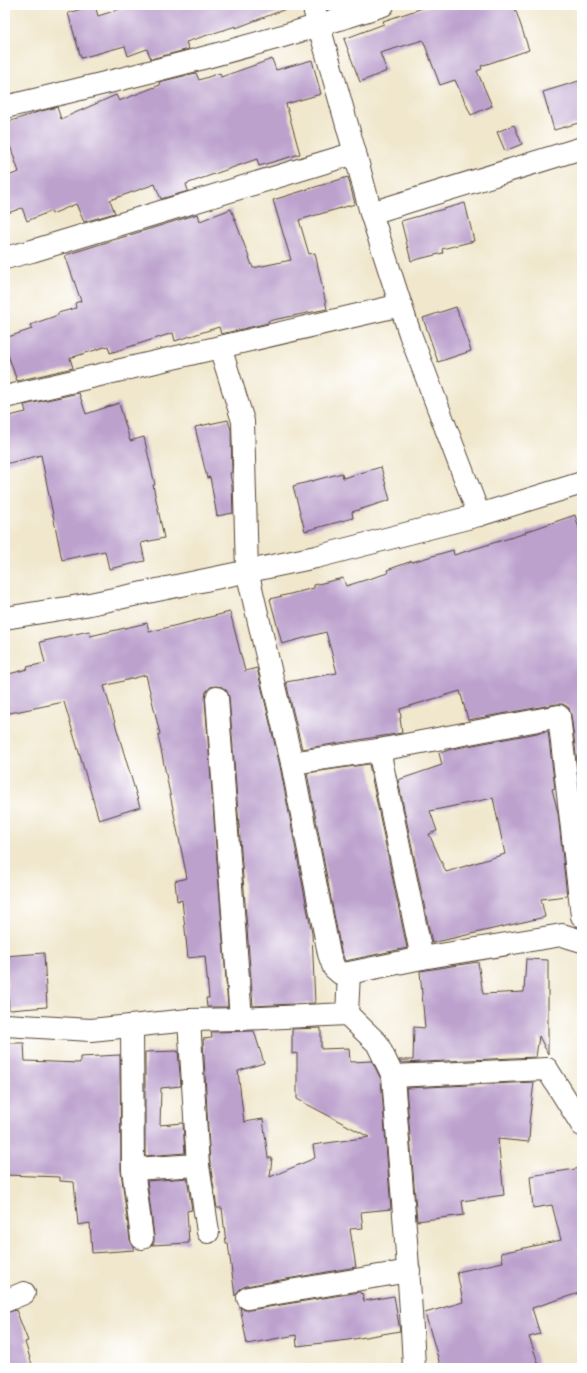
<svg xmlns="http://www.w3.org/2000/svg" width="587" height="1373" viewBox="0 0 587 1373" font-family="'Balsamiq Sans',sans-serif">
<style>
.building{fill:#bca1cd;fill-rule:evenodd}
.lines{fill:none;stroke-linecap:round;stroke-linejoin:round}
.minor-casing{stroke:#564638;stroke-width:24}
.major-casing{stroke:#564638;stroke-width:24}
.minor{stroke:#fff;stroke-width:22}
.major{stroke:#fff;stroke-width:22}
</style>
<rect width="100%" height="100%" fill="#fff"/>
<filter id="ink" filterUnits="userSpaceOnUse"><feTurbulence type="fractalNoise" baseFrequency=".025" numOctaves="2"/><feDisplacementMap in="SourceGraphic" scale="8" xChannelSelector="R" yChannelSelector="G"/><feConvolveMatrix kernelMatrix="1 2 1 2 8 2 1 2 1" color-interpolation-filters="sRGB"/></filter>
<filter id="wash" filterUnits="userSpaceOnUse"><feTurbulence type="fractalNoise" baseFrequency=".012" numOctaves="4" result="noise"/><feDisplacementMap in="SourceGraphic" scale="16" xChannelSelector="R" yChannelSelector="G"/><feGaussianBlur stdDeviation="0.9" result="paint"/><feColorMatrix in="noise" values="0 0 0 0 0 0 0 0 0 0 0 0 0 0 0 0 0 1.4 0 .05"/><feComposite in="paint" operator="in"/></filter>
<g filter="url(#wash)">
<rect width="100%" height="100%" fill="#f0e7cc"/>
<g id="blocks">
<g class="building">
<path d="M 95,5 L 98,16 L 133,5 L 291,5 L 291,7 L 236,28 L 236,26 L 186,42 L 189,49 L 151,59 L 147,49 L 128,56 L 125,46 L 81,58 L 68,13 Z"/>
<path d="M 432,5 L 514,5 L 529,50 L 481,66 L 482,69 L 477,71 L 492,106 L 471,115 L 455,80 L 440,85 L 423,40 L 380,53 L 387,71 L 360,82 L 344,39 L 384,24 L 383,21 Z"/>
<path d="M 272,59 L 276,70 L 312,60 L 321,94 L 286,104 L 300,154 L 259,166 L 257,159 L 186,184 L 188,191 L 161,199 L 155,184 L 110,200 L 115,213 L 84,222 L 76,204 L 52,214 L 51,211 L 27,221 L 22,208 L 5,214 L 5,177 L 19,172 L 5,131 L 5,123 L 38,112 L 57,107 L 61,119 L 116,95 L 119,101 L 160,85 L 159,82 L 196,73 L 199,80 L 220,73 L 221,77 Z"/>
<path d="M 582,80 L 582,122 L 554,130 L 543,92 Z"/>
<path d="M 514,125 L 522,144 L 505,151 L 497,132 Z"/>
<path d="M 348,177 L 355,204 L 299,220 L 309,254 L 315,253 L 327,309 L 268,321 L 268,323 L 221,334 L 219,327 L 175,341 L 173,333 L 110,353 L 108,346 L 70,358 L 73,368 L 17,381 L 5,346 L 5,338 L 32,329 L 30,325 L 58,315 L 58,313 L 76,308 L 75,303 L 81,301 L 65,255 L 198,214 L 200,221 L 231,209 L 253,268 L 291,260 L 273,200 Z"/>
<path d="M 465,203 L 474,241 L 442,249 L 443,253 L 411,261 L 401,221 Z"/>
<path d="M 456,307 L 471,351 L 438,362 L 423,318 Z"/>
<path d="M 79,393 L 86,414 L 119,403 L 130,441 L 144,437 L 155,485 L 153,485 L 164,538 L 141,543 L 145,561 L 109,569 L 105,551 L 62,560 L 41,455 L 5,464 L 5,417 L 26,412 L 24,405 Z"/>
<path d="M 228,420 L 231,430 L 232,472 L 230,473 L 232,486 L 233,513 L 217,516 L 210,477 L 207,478 L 195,427 Z"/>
<path d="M 381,467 L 390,500 L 352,512 L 353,518 L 305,531 L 293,486 L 342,473 L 343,478 Z"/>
<path d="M 575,515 L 582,538 L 582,785 L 580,785 L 571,715 L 569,708 L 563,704 L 557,704 L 468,720 L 460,691 L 400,709 L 401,718 L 400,718 L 402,733 L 302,749 L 286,682 L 337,673 L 326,632 L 282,644 L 270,599 L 314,588 L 314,585 L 343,578 L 346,586 L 388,573 L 387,570 L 412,561 L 412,562 L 453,550 L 454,555 L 526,533 L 525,532 Z"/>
<path d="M 230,612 L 245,671 L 257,668 L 280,766 L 312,934 L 315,1003 L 253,1006 L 229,697 L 227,691 L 222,687 L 216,686 L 210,687 L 206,692 L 205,699 L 228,1007 L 207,1007 L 206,998 L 209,998 L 205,956 L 188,958 L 182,900 L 177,901 L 175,881 L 187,878 L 158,735 L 160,734 L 146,675 L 104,686 L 140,807 L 99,820 L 64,702 L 5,714 L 5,675 L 28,669 L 27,667 L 45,663 L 40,642 L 89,631 L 90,636 L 147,623 L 149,632 Z"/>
<path d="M 548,731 L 555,788 L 552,789 L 558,813 L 567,896 L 541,899 L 545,917 L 432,943 L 398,780 L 442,765 L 439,753 L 452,749 ZM 493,798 L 505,854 L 446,872 L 429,834 L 437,831 L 430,811 Z"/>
<path d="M 369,764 L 407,948 L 345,961 L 341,951 L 307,773 Z"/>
<path d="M 44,953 L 47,1007 L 9,1010 L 5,956 Z"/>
<path d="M 526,959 L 548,960 L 548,1054 L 539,1036 L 536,1057 L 401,1063 L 399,1060 L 413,1060 L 414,1027 L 425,1028 L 420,971 L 478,962 L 483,994 L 524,992 Z"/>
<path d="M 321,1028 L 321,1049 L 349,1048 L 350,1062 L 372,1061 L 381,1079 L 391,1209 L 361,1212 L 363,1228 L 350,1229 L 356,1267 L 246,1286 L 240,1289 L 235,1296 L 228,1243 L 226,1243 L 222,1208 L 217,1208 L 210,1164 L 203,1039 L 212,1038 L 211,1032 L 254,1031 L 264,1063 L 238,1071 L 244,1122 L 263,1119 L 268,1158 L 272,1158 L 270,1177 L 315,1158 L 313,1145 L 369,1137 L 297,1099 L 297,1053 L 292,1054 L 292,1029 Z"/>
<path d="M 5,1043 L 24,1043 L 25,1061 L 80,1063 L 80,1057 L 120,1055 L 121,1171 L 130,1240 L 134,1247 L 134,1250 L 92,1253 L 90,1223 L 78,1225 L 74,1182 L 60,1181 L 60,1177 L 5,1175 Z"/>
<path d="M 178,1051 L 181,1086 L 161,1088 L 160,1125 L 183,1123 L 185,1153 L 145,1156 L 145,1052 Z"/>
<path d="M 534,1082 L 529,1123 L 530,1123 L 529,1142 L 498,1139 L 504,1195 L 462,1201 L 464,1215 L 417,1221 L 406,1088 Z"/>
<path d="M 582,1168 L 582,1292 L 532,1308 L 540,1334 L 529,1337 L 540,1368 L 441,1368 L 425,1313 L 463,1302 L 457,1272 L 503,1262 L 501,1253 L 561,1240 L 552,1205 L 533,1208 L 530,1176 Z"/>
<path d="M 187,1178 L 192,1210 L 187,1211 L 189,1243 L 152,1245 L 154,1242 L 154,1236 L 147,1181 Z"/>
<path d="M 360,1292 L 361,1294 L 362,1293 L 364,1301 L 394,1296 L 400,1331 L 348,1340 L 297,1346 L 296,1335 L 247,1344 L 240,1307 L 244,1310 L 250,1310 Z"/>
<path d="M 16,1310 L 28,1341 L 25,1342 L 33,1368 L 10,1368 L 5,1350 L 5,1313 Z"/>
</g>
</g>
</g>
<g filter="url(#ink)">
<use href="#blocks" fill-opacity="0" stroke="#564638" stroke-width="1"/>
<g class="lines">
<defs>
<g id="minor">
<path d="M 313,5 L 355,153 L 371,213 L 410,334 L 479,515"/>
<path d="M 5,107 C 132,77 259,46 383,5"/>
<path d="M 371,213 L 582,148"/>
<path d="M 5,258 L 32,251 L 355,153"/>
<path d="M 220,347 L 243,421 L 247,571 L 292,763 L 329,954 L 334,968 L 341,974 L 349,973 L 422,958 L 562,935 L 582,941"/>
<path d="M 5,397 L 401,305"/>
<path d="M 217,698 L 241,1019"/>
<path d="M 379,750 L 422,958"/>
<path d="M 292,763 L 379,750 L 559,716 L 582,916"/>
<path d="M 347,1014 L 377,1043 L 393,1076 L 547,1069 L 582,1125"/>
<path d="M 189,1020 L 198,1165 L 208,1232"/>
<path d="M 5,1025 L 91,1030 L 189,1020 L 241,1019 L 347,1014 L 349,973"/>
<path d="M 132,1026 L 133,1169 L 142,1238"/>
<path d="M 393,1076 C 400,1173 410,1271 414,1368"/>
<path d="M 133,1169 L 198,1165"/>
<path d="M 248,1298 L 409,1271"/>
<path d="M 5,1301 L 24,1293"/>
</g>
<path id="major" d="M 5,618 L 85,605 L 316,557 L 479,515 L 582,483"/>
</defs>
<use href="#minor" class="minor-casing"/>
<use href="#major" class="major-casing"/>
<use href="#minor" class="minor"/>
<use href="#major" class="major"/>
</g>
</g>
<rect width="587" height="1373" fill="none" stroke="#fff" stroke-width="20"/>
</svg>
